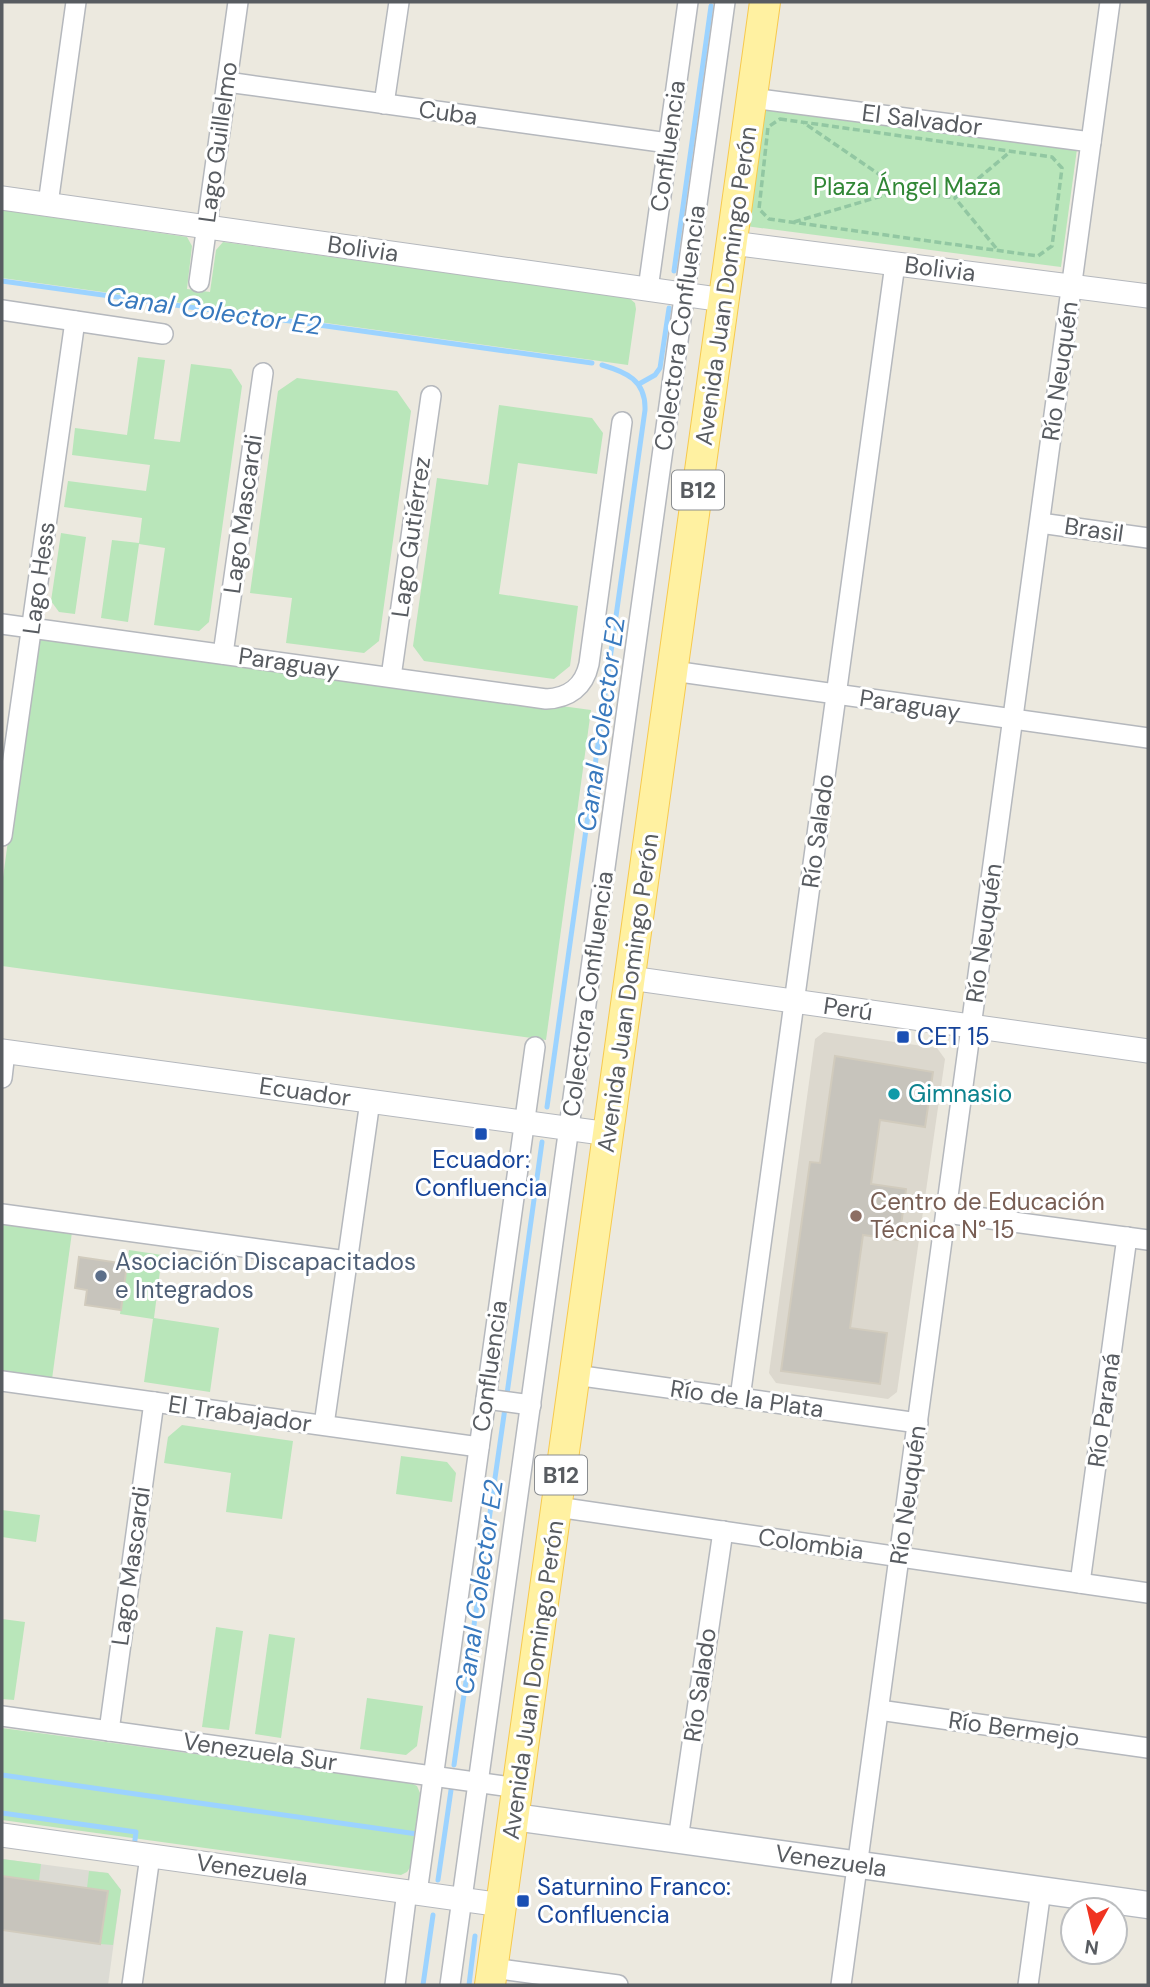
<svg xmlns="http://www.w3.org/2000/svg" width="1150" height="1987" viewBox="0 0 1150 1987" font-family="'DM Sans',sans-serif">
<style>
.industrial{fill:#dcdbd4}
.education{fill:#dcd8ce}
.green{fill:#b9e6ba}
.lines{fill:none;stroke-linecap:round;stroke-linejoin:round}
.stream{stroke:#9cd3ff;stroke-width:5}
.building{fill:#c7c4bc;stroke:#d1cbbd;stroke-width:2}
.minor-casing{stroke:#b5b8bd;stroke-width:22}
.tertiary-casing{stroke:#b5b8bd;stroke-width:25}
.secondary-casing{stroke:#b5b9bf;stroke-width:29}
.primary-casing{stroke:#f7c94d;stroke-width:32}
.path{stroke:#92c7a2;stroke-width:3.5;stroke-dasharray:7 3.5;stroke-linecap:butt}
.minor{stroke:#fff;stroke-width:19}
.tertiary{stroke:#fff;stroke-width:23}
.secondary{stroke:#fff;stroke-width:26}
.primary{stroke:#fff1a1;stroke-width:30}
.transit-dot{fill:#1a4fb4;stroke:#fff;stroke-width:2.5}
.culture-dot{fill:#0f9aa8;stroke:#fff;stroke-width:2.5}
.education-dot{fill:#8d6e63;stroke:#fff;stroke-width:2.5}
.service-dot{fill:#5c6f8a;stroke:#fff;stroke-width:2.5}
.labels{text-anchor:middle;stroke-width:6;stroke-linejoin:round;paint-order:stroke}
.shield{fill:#fff;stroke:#8a8d90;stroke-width:2}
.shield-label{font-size:23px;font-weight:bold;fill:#585c61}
.street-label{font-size:24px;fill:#585c61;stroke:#fff}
.park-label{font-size:24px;fill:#318736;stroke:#fff}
.transit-label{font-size:24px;fill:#164399;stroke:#fff;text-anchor:start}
.culture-label{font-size:24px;fill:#0d838f;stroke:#fff;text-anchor:start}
.education-label{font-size:24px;fill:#785e54;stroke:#fff;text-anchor:start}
.service-label{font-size:24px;fill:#4e5e75;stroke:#fff;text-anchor:start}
.water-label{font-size:26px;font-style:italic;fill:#3879be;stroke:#fff}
</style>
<rect width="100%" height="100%" fill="#ece9df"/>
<path class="industrial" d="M 2,1859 L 108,1873 L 121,1890 L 108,1985 L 2,1985 Z"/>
<path class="education" d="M 824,1032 L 937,1048 L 945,1059 L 897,1392 L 888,1399 L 776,1383 L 769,1373 L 815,1039 Z"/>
<g class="green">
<path d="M 754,107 L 1077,149 L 1061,267 L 738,225 Z"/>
<path d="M 2,210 L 187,237 L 192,246 L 187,289 L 210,292 L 216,250 L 223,242 L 629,298 L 635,303 L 636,309 L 628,365 L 2,278 Z"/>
<path d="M 138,357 L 165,360 L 154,439 L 180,442 L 191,364 L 231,369 L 242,386 L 209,622 L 199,631 L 154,625 L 165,548 L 139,544 L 128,622 L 101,618 L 112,540 L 139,543 L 142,518 L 64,507 L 68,481 L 146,491 L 150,465 L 72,455 L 75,428 L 127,435 Z"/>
<path d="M 297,378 L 397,391 L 411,411 L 379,641 L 364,653 L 286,643 L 292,598 L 250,593 L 278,391 Z"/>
<path d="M 499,405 L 592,418 L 603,433 L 597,474 L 518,463 L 499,594 L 578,606 L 570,666 L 554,679 L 424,661 L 413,646 L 437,478 L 488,485 Z"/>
<path d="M 61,533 L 86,537 L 75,614 L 59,612 L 51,601 Z"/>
<path d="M 36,634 L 591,710 L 546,1040 L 2,966 L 2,885 Z"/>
<path d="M 2,1223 L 72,1232 L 52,1379 L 2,1372 Z"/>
<path d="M 129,1250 L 162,1255 L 154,1318 L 219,1328 L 210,1392 L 144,1382 L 153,1319 L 120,1314 Z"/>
<path d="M 182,1425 L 293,1441 L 282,1519 L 226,1512 L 231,1473 L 164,1463 L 168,1437 Z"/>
<path d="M 401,1456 L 447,1462 L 456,1473 L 452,1502 L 396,1494 Z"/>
<path d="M 2,1510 L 40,1515 L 36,1542 L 2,1537 Z"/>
<path d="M 2,1619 L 25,1622 L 14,1700 L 2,1699 Z"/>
<path d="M 216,1627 L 243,1631 L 229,1730 L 202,1727 Z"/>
<path d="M 269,1634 L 295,1638 L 281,1738 L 255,1734 Z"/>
<path d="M 367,1698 L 423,1706 L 417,1746 L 406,1755 L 360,1749 Z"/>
<path d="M 2,1728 L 411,1783 L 417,1786 L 420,1793 L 411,1866 L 407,1872 L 401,1875 L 2,1820 Z"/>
<path d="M 2,1859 L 41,1864 L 39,1881 L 2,1876 Z"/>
<path d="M 89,1871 L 108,1873 L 121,1890 L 113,1945 L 100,1944 L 108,1891 L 87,1888 Z"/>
</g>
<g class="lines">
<g class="stream">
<path d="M 674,271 L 711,6"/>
<path d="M 2,281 L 592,363"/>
<path d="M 639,384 L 655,375 L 660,368 L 669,308"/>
<path d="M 547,1107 L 645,410 C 646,380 626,372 602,365"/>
<path d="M 507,1394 L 542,1142"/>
<path d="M 454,1765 L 505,1408"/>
<path d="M 2,1775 L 417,1834"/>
<path d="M 2,1813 L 136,1832 L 134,1847"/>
<path d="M 438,1880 L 451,1790"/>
<path d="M 423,1985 L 433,1915"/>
<path d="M 469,1985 L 475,1936"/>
</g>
</g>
<g class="building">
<path d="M 835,1056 L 933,1072 L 925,1127 L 880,1120 L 871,1184 L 906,1189 L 899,1240 L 863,1235 L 850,1328 L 887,1333 L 880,1384 L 781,1371 L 810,1162 L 820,1163 Z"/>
<path d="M 79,1257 L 127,1264 L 121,1310 L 85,1305 L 87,1290 L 75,1288 Z"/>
<path d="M 2,1876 L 108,1891 L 100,1944 L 2,1930 Z"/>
</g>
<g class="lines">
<defs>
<g id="minor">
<path d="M 227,82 L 668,143"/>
<path d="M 752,98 L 1091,142"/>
<path d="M 384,104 L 399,2"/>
<path d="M 48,204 L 76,2"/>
<path d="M 199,282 L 238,2"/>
<path d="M 648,289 L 688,2"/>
<path d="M 2,310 L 163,334"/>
<path d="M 1040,523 L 1148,538"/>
<path d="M 2,624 L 546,699 C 569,698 584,687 589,664 L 622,422"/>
<path d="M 223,654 L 263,373"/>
<path d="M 673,671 L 1148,738"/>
<path d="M 391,677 L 431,396"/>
<path d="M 2,836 L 75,321"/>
<path d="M 2,1078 L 5,1052"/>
<path d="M 946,1213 L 1148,1240"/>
<path d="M 2,1214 L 347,1261"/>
<path d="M 575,1375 L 918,1423"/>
<path d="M 2,1381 L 479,1447"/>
<path d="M 740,1398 L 895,264"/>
<path d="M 486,1399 L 531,1405"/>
<path d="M 324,1425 L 370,1101"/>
<path d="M 557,1507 L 1148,1593"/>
<path d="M 1080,1583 L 1127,1237"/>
<path d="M 879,1710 L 1148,1748"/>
<path d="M 2,1716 L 518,1788"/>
<path d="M 109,1731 L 154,1402"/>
<path d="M 678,1840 L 723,1531"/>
<path d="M 417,1893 L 535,1047"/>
<path d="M 493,1968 L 618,1985"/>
<path d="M 132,1985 L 150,1856"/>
<path d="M 395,1985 L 407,1891"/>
<path d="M 450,1985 L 725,2"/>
<path d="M 841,1985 L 1110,2"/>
<path d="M 1028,1985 L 1041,1890"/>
</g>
<g id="tertiary">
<path d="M 2,198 L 724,300"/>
<path d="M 732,243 L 1148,296"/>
<path d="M 630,978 L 1148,1051"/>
<path d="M 2,1051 L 609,1134"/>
<path d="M 2,1835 L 502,1905"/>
</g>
<path id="secondary" d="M 514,1817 L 1148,1905"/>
<path id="primary" d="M 490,1985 L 765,2"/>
</defs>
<use href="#minor" class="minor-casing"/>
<use href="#tertiary" class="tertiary-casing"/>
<use href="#secondary" class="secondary-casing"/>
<use href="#primary" class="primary-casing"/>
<g class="path">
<path d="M 780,119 L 1052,157 L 1062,168 L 1052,246 L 1038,256 L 769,219 L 759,209 L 768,127 Z"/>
<path d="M 902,190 L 955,198"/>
<path d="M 794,222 L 902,190 L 804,123"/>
<path d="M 996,248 L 955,198 L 1011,151"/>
</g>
<use href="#minor" class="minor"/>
<use href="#tertiary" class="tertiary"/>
<use href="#secondary" class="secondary"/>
<use href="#primary" class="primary"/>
</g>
<g class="transit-dot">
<rect x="896" y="1030" width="14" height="14" rx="3.5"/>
<rect x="474" y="1127" width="14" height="14" rx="3.5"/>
<rect x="516" y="1894" width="14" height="14" rx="3.5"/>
</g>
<circle class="culture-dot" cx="894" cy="1094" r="7"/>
<circle class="education-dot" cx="856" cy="1216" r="7"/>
<circle class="service-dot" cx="101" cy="1276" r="7"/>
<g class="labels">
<g class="shield">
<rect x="672" y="470.5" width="52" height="39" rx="5"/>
<rect x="535" y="1455.5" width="52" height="39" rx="5"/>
</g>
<g class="shield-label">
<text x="698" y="498">B12</text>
<text x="561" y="1483">B12</text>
</g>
<g class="street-label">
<text transform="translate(448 113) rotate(8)" y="8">Cuba</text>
<text transform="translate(922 120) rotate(7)" y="8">El Salvador</text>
<text transform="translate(218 142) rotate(-82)" y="8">Lago Guillelmo</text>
<text transform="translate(668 146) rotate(-82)" y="8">Confluencia</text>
<text transform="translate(363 249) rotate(8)" y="8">Bolivia</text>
<text transform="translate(940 269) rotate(7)" y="8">Bolivia</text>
<text transform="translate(726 286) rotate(-82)" y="8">Avenida Juan Domingo Perón</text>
<text transform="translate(680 328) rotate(-82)" y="8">Colectora Confluencia</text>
<text transform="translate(1060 371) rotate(-82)" y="8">Río Neuquén</text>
<text transform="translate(243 514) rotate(-82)" y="8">Lago Mascardi</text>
<text transform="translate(1094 530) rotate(8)" y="8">Brasil</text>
<text transform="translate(411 537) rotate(-82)" y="8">Lago Gutiérrez</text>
<text transform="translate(39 578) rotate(-82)" y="8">Lago Hess</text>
<text transform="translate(289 663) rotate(8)" y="8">Paraguay</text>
<text transform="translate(910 705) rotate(8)" y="8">Paraguay</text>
<text transform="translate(818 831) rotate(-82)" y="8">Río Salado</text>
<text transform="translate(984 933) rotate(-82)" y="8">Río Neuquén</text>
<text transform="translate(628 993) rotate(-82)" y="8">Avenida Juan Domingo Perón</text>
<text transform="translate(588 994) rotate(-82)" y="8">Colectora Confluencia</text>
<text transform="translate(848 1009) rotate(8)" y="8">Perú</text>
<text transform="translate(305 1092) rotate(8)" y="8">Ecuador</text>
<text transform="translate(490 1366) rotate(-82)" y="8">Confluencia</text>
<text transform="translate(747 1399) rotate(8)" y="8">Río de la Plata</text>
<text transform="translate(1104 1410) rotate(-82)" y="8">Río Paraná</text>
<text transform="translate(240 1414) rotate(8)" y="8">El Trabajador</text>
<text transform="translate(908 1495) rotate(-82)" y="8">Río Neuquén</text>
<text transform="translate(811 1544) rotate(8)" y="8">Colombia</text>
<text transform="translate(131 1566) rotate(-82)" y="8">Lago Mascardi</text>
<text transform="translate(533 1680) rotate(-82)" y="8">Avenida Juan Domingo Perón</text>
<text transform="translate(700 1685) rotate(-82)" y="8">Río Salado</text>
<text transform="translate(1014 1729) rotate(8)" y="8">Río Bermejo</text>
<text transform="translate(260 1752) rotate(8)" y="8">Venezuela Sur</text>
<text transform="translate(831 1861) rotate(8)" y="8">Venezuela</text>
<text transform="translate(252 1870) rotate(8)" y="8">Venezuela</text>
</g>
<g class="park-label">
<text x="907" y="195">Plaza Ángel Maza</text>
</g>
<g class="transit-label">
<text x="917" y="1045">CET 15</text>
<text x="481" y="1168" text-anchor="middle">Ecuador:<tspan x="481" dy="28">Confluencia</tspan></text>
<text x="537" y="1895">Saturnino Franco:<tspan x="537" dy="28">Confluencia</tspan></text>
</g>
<g class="culture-label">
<text x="908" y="1102">Gimnasio</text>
</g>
<g class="education-label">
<text x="870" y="1210">Centro de Educación<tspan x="870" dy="28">Técnica N° 15</tspan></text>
</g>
<g class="service-label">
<text x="115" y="1270">Asociación Discapacitados<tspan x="115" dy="28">e Integrados</tspan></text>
</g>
<g class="water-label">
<text transform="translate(214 311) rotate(8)" y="9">Canal Colector E2</text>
<text transform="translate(601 724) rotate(-82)" y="9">Canal Colector E2</text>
<text transform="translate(479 1587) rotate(-82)" y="9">Canal Colector E2</text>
</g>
</g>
<rect width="1150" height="1987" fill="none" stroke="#585c61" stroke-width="7"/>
<g transform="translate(1094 1931) rotate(188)"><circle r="33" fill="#ffffff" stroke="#bcbec0" stroke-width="2"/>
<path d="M0-5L12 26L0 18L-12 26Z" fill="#f03321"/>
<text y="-10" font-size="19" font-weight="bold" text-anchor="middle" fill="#585c61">N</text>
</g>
</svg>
